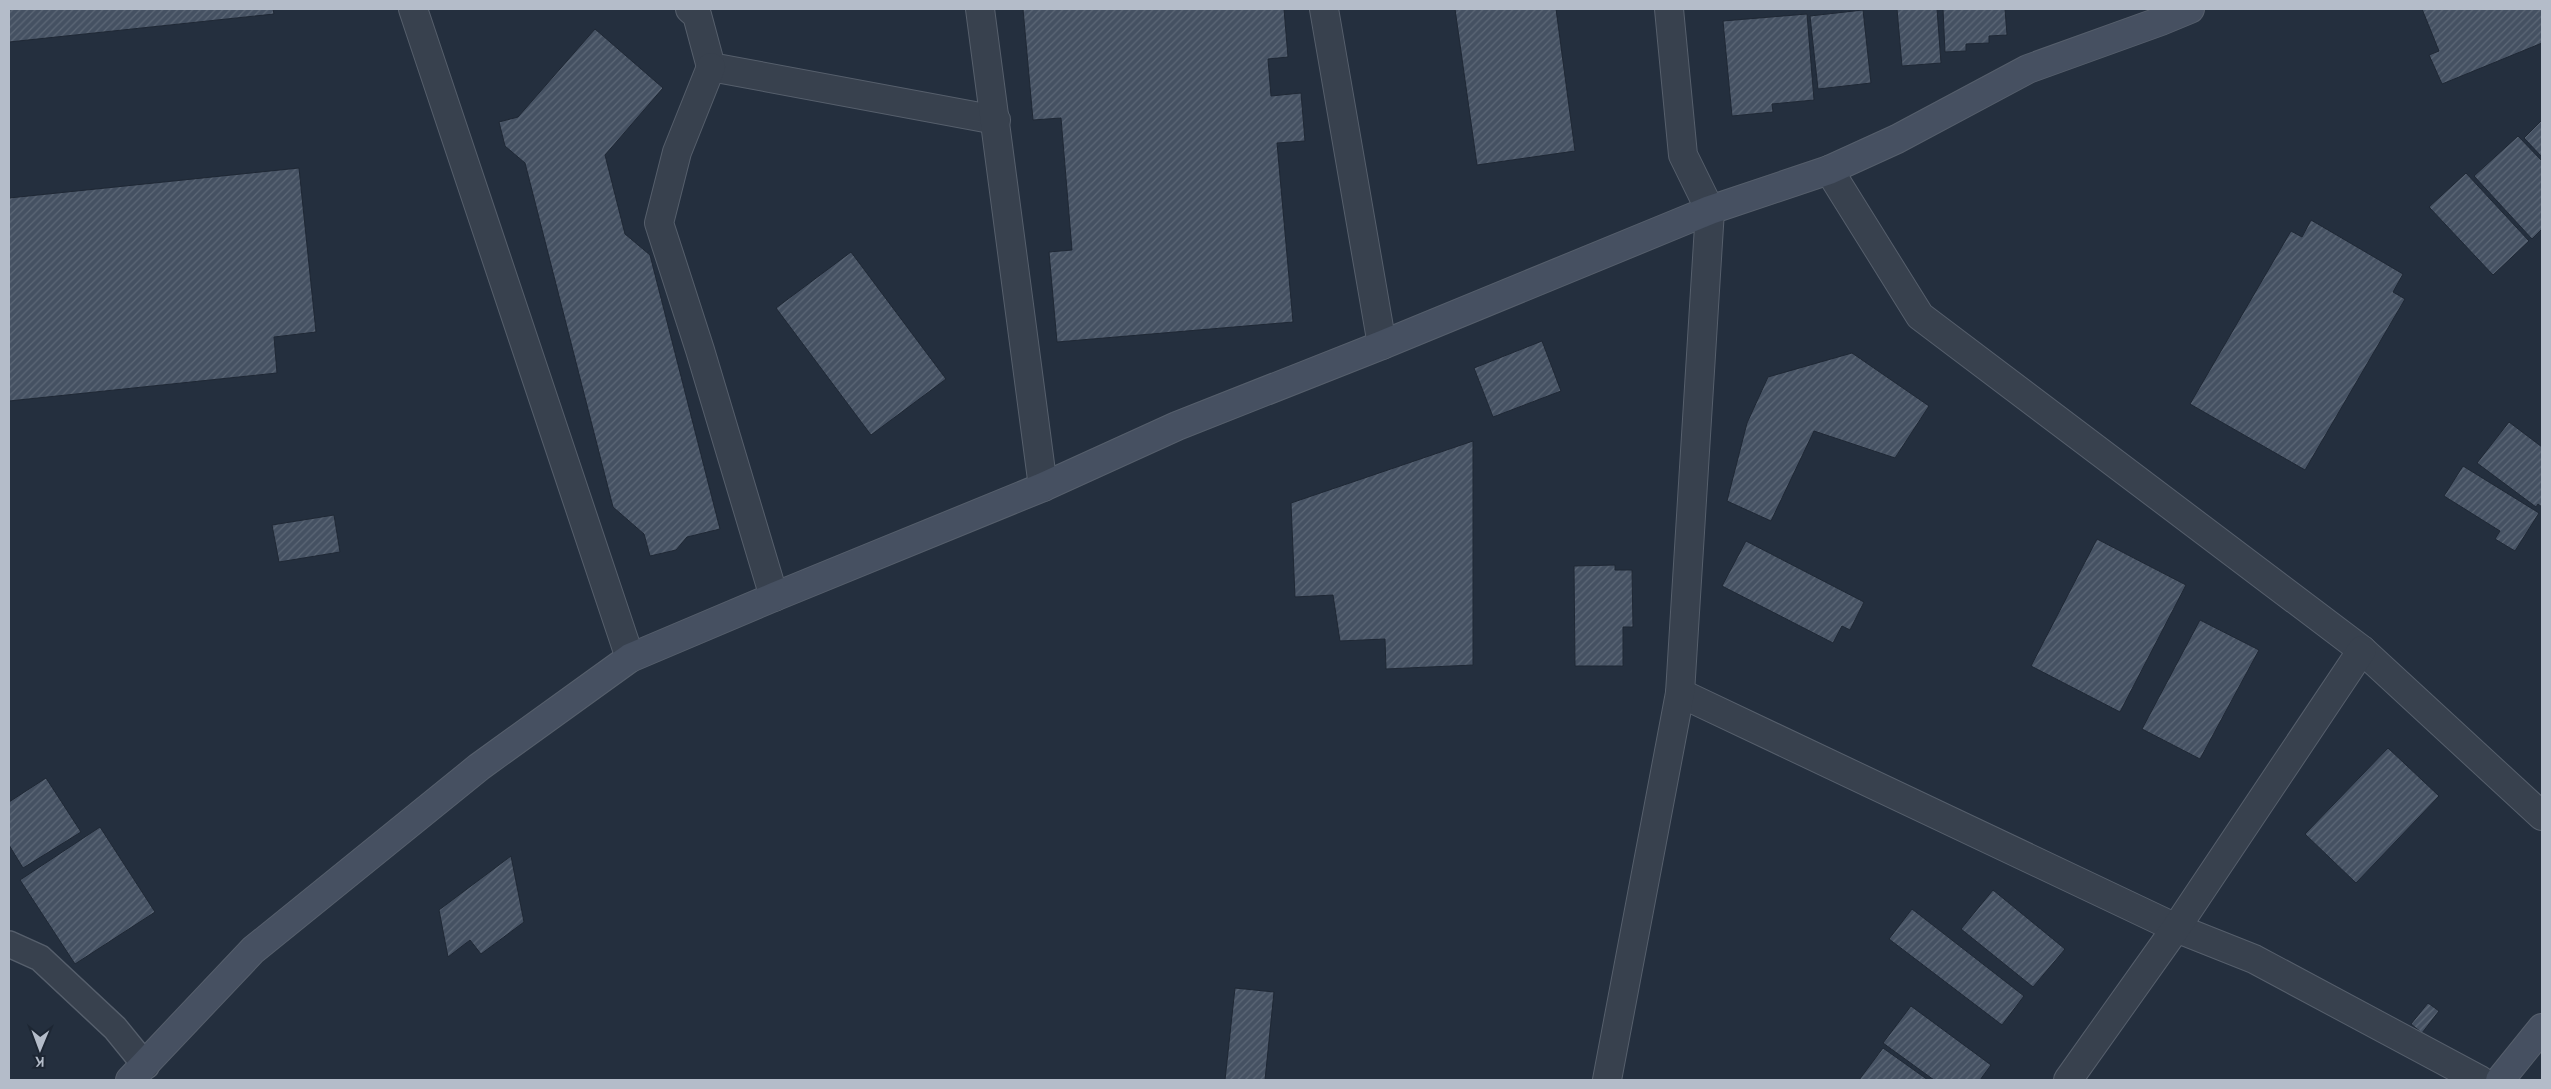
<svg xmlns="http://www.w3.org/2000/svg" width="2551" height="1089" viewBox="0 0 2551 1089" font-family="Overpass,sans-serif">
<style>
.building{fill:url(#building-hatch);stroke:#1f2835}
.lines{fill:none;stroke-linecap:round;stroke-linejoin:round}
.lane-casing{stroke:#565f6c;stroke-width:28}
.street-casing{stroke:#565f6c;stroke-width:30}
.secondary-casing{stroke:#565f6c;stroke-width:30}
.lane{stroke:#38414e;stroke-width:25}
.street{stroke:#38414e;stroke-width:28}
.secondary{stroke:#465061;stroke-width:28}
</style>
<defs>
<pattern id="building-hatch" width="6" height="6" patternUnits="userSpaceOnUse" patternTransform="scale(1.25)"><rect width="6" height="6" fill="#455162"/><path d="M-1 1l2-2M0 6l6-6M5 7l2-2" fill="none" stroke="#5d6877"/></pattern>
</defs>
<rect width="100%" height="100%" fill="#242f3e"/>
<g class="building">
<path d="M 9,9 L 273,9 L 274,14 L 9,42 Z"/>
<path d="M 1023,9 L 1284,9 L 1288,57 L 1268,59 L 1271,96 L 1301,93 L 1305,141 L 1277,143 L 1293,322 L 1057,342 L 1049,252 L 1072,250 L 1061,118 L 1033,120 Z"/>
<path d="M 1455,9 L 1556,9 L 1575,151 L 1477,165 Z"/>
<path d="M 1897,9 L 1937,9 L 1941,63 L 1902,66 Z"/>
<path d="M 1943,9 L 2005,9 L 2007,35 L 1989,36 L 1989,43 L 1966,44 L 1966,51 L 1945,52 Z"/>
<path d="M 2422,9 L 2542,9 L 2542,43 L 2442,84 L 2429,55 L 2439,51 Z"/>
<path d="M 1863,10 L 1871,83 L 1818,89 L 1810,16 Z"/>
<path d="M 1807,14 L 1814,100 L 1772,104 L 1773,112 L 1732,116 L 1723,21 Z"/>
<path d="M 595,29 L 663,88 L 605,155 L 625,234 L 650,255 L 720,529 L 687,537 L 676,550 L 650,556 L 644,534 L 613,507 L 525,163 L 505,146 L 499,122 L 518,117 Z"/>
<path d="M 2542,120 L 2542,157 L 2524,138 Z"/>
<path d="M 2518,136 L 2542,161 L 2542,229 L 2532,239 L 2474,176 Z"/>
<path d="M 299,168 L 316,332 L 274,337 L 277,373 L 9,401 L 9,198 Z"/>
<path d="M 2466,173 L 2529,241 L 2493,275 L 2429,207 Z"/>
<path d="M 2311,220 L 2403,274 L 2393,292 L 2405,299 L 2305,470 L 2190,404 L 2291,231 L 2302,237 Z"/>
<path d="M 851,252 L 946,379 L 871,435 L 776,308 Z"/>
<path d="M 1542,341 L 1561,391 L 1493,417 L 1474,368 Z"/>
<path d="M 1852,353 L 1929,406 L 1895,458 L 1814,431 L 1771,521 L 1727,501 L 1747,423 L 1768,377 Z"/>
<path d="M 2509,422 L 2542,447 L 2542,507 L 2538,504 L 2536,507 L 2477,463 Z"/>
<path d="M 1473,441 L 1473,665 L 1386,669 L 1385,639 L 1340,641 L 1333,595 L 1295,597 L 1291,503 Z"/>
<path d="M 2463,466 L 2539,513 L 2515,551 L 2495,539 L 2500,531 L 2444,496 Z"/>
<path d="M 334,515 L 340,552 L 279,562 L 272,525 Z"/>
<path d="M 2097,539 L 2186,585 L 2120,712 L 2031,666 Z"/>
<path d="M 1746,541 L 1864,602 L 1850,630 L 1842,626 L 1833,643 L 1722,586 Z"/>
<path d="M 1615,565 L 1615,570 L 1632,570 L 1633,627 L 1623,627 L 1623,666 L 1575,666 L 1574,566 Z"/>
<path d="M 2200,620 L 2259,650 L 2200,759 L 2142,729 Z"/>
<path d="M 2388,748 L 2439,796 L 2356,883 L 2305,834 Z"/>
<path d="M 46,778 L 81,832 L 23,868 L 9,845 L 9,802 Z"/>
<path d="M 100,827 L 155,912 L 75,964 L 20,880 Z"/>
<path d="M 511,856 L 524,922 L 481,954 L 470,940 L 448,957 L 439,910 Z"/>
<path d="M 1993,890 L 2065,949 L 2033,987 L 1961,929 Z"/>
<path d="M 1912,909 L 2024,996 L 2002,1025 L 1889,939 Z"/>
<path d="M 1235,988 L 1274,992 L 1265,1080 L 1225,1080 Z"/>
<path d="M 2428,1003 L 2439,1011 L 2422,1033 L 2411,1024 Z"/>
<path d="M 1911,1006 L 1991,1065 L 1980,1080 L 1934,1080 L 1883,1043 Z"/>
<path d="M 1883,1048 L 1928,1080 L 1859,1080 Z"/>
</g>
<g class="lines">
<defs>
<path id="lane" d="M 9,944 L 40,958 L 115,1028 L 146,1066"/>
<g id="street">
<path d="M 413,9 L 630,658"/>
<path d="M 690,9 L 697,15 L 711,67 L 996,120"/>
<path d="M 980,9 L 1043,487"/>
<path d="M 1324,9 L 1382,345"/>
<path d="M 711,67 L 677,152 L 659,223 L 700,350 L 774,597"/>
<path d="M 1829,170 L 1920,316 L 2362,650 L 2542,816"/>
<path d="M 1680,693 L 2176,928 L 2254,959 L 2480,1080"/>
<path d="M 1607,1080 L 1680,693 L 1710,210 L 1683,155 L 1669,9"/>
<path d="M 2068,1080 L 2176,928 L 2362,650"/>
</g>
<g id="secondary">
<path d="M 130,1080 L 253,950 L 479,767 L 630,658 L 774,597 L 1043,487 L 1177,426 L 1382,345 L 1710,210 L 1829,170 L 1897,139 L 2028,69 L 2161,21 L 2190,9"/>
<path d="M 2500,1080 L 2542,1028"/>
</g>
</defs>
<use href="#lane" class="lane-casing"/>
<use href="#street" class="street-casing"/>
<use href="#secondary" class="secondary-casing"/>
<use href="#lane" class="lane"/>
<use href="#street" class="street"/>
<use href="#secondary" class="secondary"/>
</g>
<rect width="2551" height="1089" fill="none" stroke="#b4bcc9" stroke-width="20"/>
<g transform="translate(40 1049) rotate(181)" stroke="#1d2633" stroke-width="4" paint-order="stroke">
<path d="M0-4L9 19L0 12L-9 19Z" fill="#b4bcc9"/>
<text y="-8" font-size="14" font-weight="bold" text-anchor="middle" fill="#b4bcc9">K</text>
</g>
</svg>
